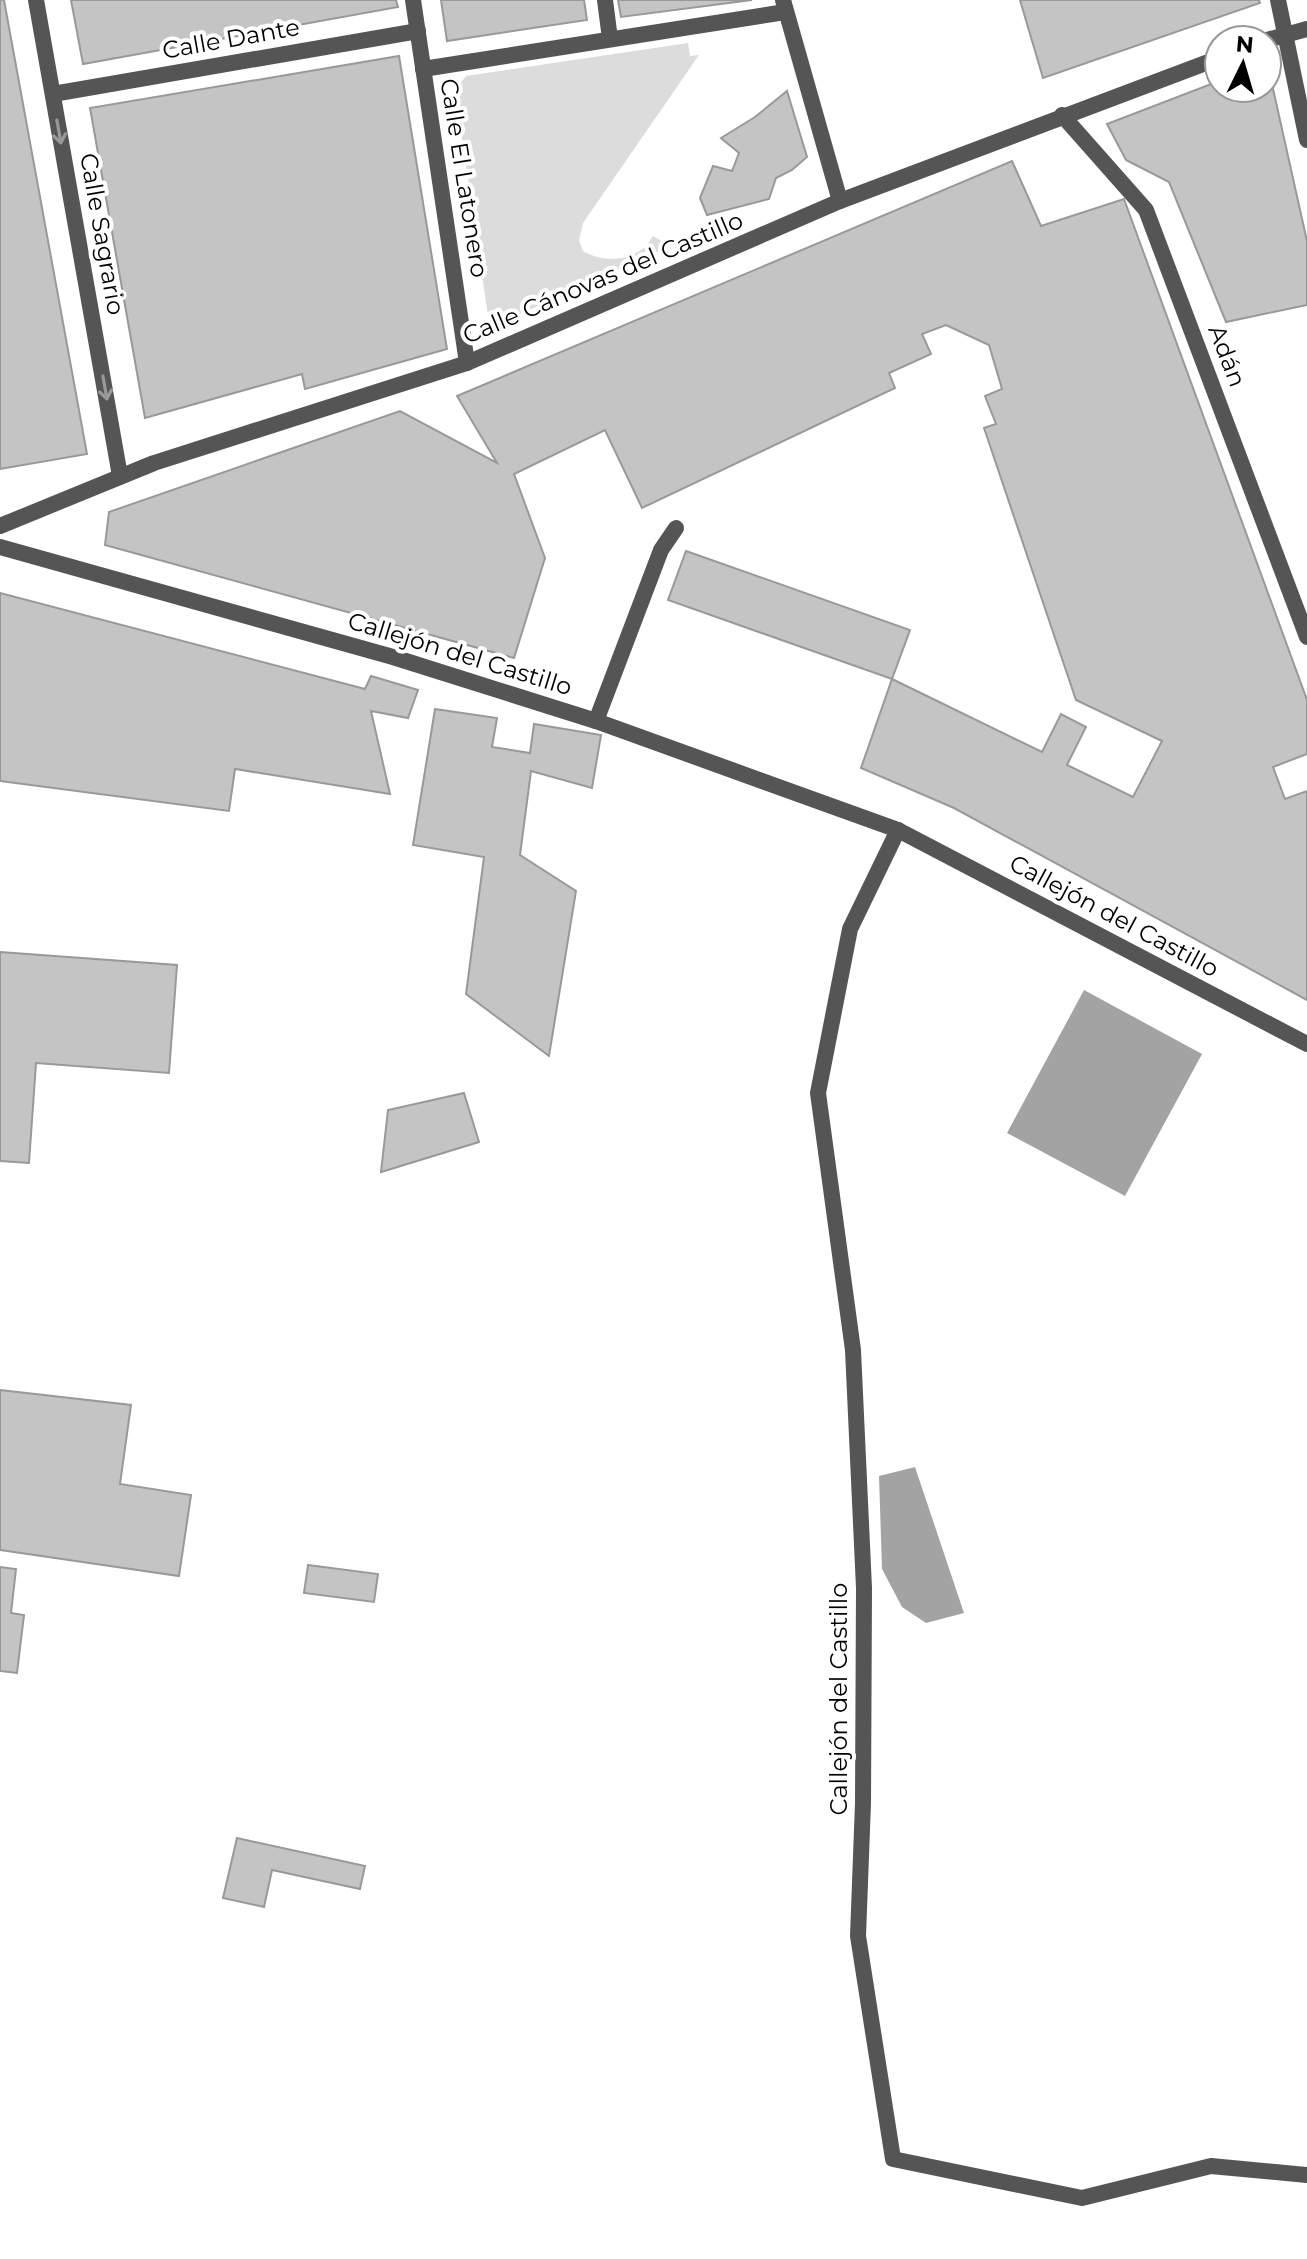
<svg xmlns="http://www.w3.org/2000/svg" width="1307" height="2259" viewBox="0 0 1307 2259" font-family="Montserrat,sans-serif">
<style>
.green{fill:#dcdcdc}
.water{fill:#a3a3a3}
.building{fill:#c4c4c4;stroke:#999;stroke-width:2}
.lines{fill:none;stroke-linecap:round;stroke-linejoin:round}
.service{stroke:#555;stroke-width:16}
.pedestrian{stroke:#555;stroke-width:16}
.minor{stroke:#555;stroke-width:16}
.tertiary{stroke:#555;stroke-width:16}
.oneway{stroke:#999}
.labels{text-anchor:middle;stroke-width:8;stroke-linejoin:round;paint-order:stroke}
.street-label{font-size:24px;fill:#000;stroke:#fff}
</style>
<rect width="100%" height="100%" fill="#fff"/>
<path class="green" d="M 688,43 L 690,56 L 699,55 L 583,223 L 579,240 L 583,251 C 599,261 623,262 640,251 C 645,248 650,241 653,236 L 670,246 L 500,323 L 488,316 L 455,90 L 466,76 Z"/>
<g class="water">
<path d="M 1084,990 L 1202,1054 L 1125,1196 L 1007,1133 Z"/>
<path d="M 915,1467 L 964,1613 L 926,1623 L 902,1607 L 882,1569 L 879,1476 Z"/>
</g>
<g class="building">
<path d="M 0,0 L 4,0 L 87,454 L 0,469 Z"/>
<path d="M 71,0 L 396,0 L 398,7 L 83,64 Z"/>
<path d="M 441,0 L 584,0 L 587,20 L 447,41 Z"/>
<path d="M 618,0 L 752,0 L 621,17 Z"/>
<path d="M 1020,0 L 1259,0 L 1260,3 L 1043,78 Z"/>
<path d="M 399,56 L 447,349 L 305,389 L 302,374 L 145,418 L 90,108 Z"/>
<path d="M 1267,62 L 1307,241 L 1307,305 L 1226,322 L 1169,182 L 1126,160 L 1107,124 L 1219,81 L 1219,88 L 1267,88 Z"/>
<path d="M 787,91 L 807,157 L 792,170 L 776,178 L 769,199 L 707,215 L 700,198 L 713,166 L 732,171 L 739,153 L 721,138 L 755,117 Z"/>
<path d="M 1012,161 L 1041,226 L 1124,199 L 1307,700 L 1307,754 L 1273,767 L 1285,799 L 1307,791 L 1307,1000 L 954,808 L 861,768 L 892,679 L 1042,752 L 1061,714 L 1086,727 L 1067,765 L 1133,797 L 1162,741 L 1076,700 L 984,428 L 996,424 L 985,396 L 1002,389 L 989,345 L 946,325 L 922,334 L 931,354 L 889,373 L 895,388 L 642,508 L 605,430 L 514,474 L 545,558 L 514,658 L 105,545 L 109,512 L 400,411 L 497,463 L 457,396 Z"/>
<path d="M 686,551 L 910,630 L 892,679 L 668,600 Z"/>
<path d="M 0,593 L 365,689 L 371,676 L 418,690 L 408,718 L 371,711 L 390,794 L 235,769 L 229,811 L 0,781 Z"/>
<path d="M 435,709 L 497,718 L 492,747 L 530,753 L 534,724 L 601,735 L 592,788 L 531,771 L 520,855 L 576,891 L 549,1056 L 466,994 L 484,857 L 413,845 Z"/>
<path d="M 0,952 L 177,965 L 169,1073 L 36,1063 L 29,1163 L 0,1161 Z"/>
<path d="M 464,1093 L 479,1142 L 381,1172 L 388,1110 Z"/>
<path d="M 0,1390 L 131,1405 L 120,1484 L 191,1495 L 179,1576 L 0,1550 Z"/>
<path d="M 308,1565 L 378,1574 L 374,1602 L 304,1593 Z"/>
<path d="M 0,1567 L 16,1569 L 11,1613 L 24,1615 L 17,1673 L 0,1671 Z"/>
<path d="M 237,1838 L 365,1866 L 360,1889 L 272,1870 L 264,1907 L 223,1898 Z"/>
</g>
<g class="lines">
<g class="service">
<path d="M 596,721 L 661,550 L 676,528"/>
<path d="M 898,830 L 850,929 L 818,1093 L 853,1350 L 864,1588 L 863,1803 L 858,1936 L 893,2159 L 1082,2198 L 1211,2166 L 1307,2175"/>
</g>
<g class="pedestrian">
<path d="M 605,0 L 610,39"/>
<path d="M 423,69 L 785,12"/>
</g>
<g class="minor">
<path d="M 36,0 L 120,476"/>
<path d="M 413,0 L 467,363"/>
<path d="M 783,0 L 840,201"/>
<path d="M 1278,0 L 1307,140"/>
<path d="M 1267,40 L 1307,29"/>
<path d="M 53,94 L 418,31"/>
<path d="M 1062,115 L 1146,210 L 1307,637"/>
<path d="M 0,526 L 154,463 L 467,363 L 840,201 L 1219,58"/>
</g>
<path class="tertiary" d="M 0,547 L 393,657 L 596,721 L 898,830 L 1307,1044"/>
</g>
<defs><path id="oneway-shaft" d="M-6 0H5M1.5-3L5.5 0L1.5 3" fill="none" stroke-width="1.6" stroke-linecap="round" stroke-linejoin="round" transform="scale(2)"/></defs>
<g class="oneway">
<use href="#oneway-shaft" transform="translate(59 132) rotate(80)"/>
<use href="#oneway-shaft" transform="translate(105 388) rotate(80)"/>
</g>
<g class="labels">
<g class="street-label">
<text transform="translate(231 39) rotate(-10)" y="8">Calle Dante</text>
<text transform="translate(464 178) rotate(81)" y="8">Calle El Latonero</text>
<text transform="translate(102 234) rotate(80)" y="8">Calle Sagrario</text>
<text transform="translate(603 278) rotate(-23)" y="8">Calle Cánovas del Castillo</text>
<text transform="translate(1227 356) rotate(69)" y="8">Adán</text>
<text transform="translate(460 654) rotate(17)" y="8">Callejón del Castillo</text>
<text transform="translate(1114 916) rotate(28)" y="8">Callejón del Castillo</text>
<text transform="translate(839 1699) rotate(-90)" y="8">Callejón del Castillo</text>
</g>
</g>
<g transform="translate(1243 64) rotate(5)"><circle r="38" fill="#ffffff" stroke="#999999" stroke-width="2"/>
<path d="M0-6L14 30L0 20L-14 30Z" fill="#000000"/>
<text y="-12" font-size="22" font-weight="bold" text-anchor="middle" fill="#000000">N</text>
</g>
</svg>
